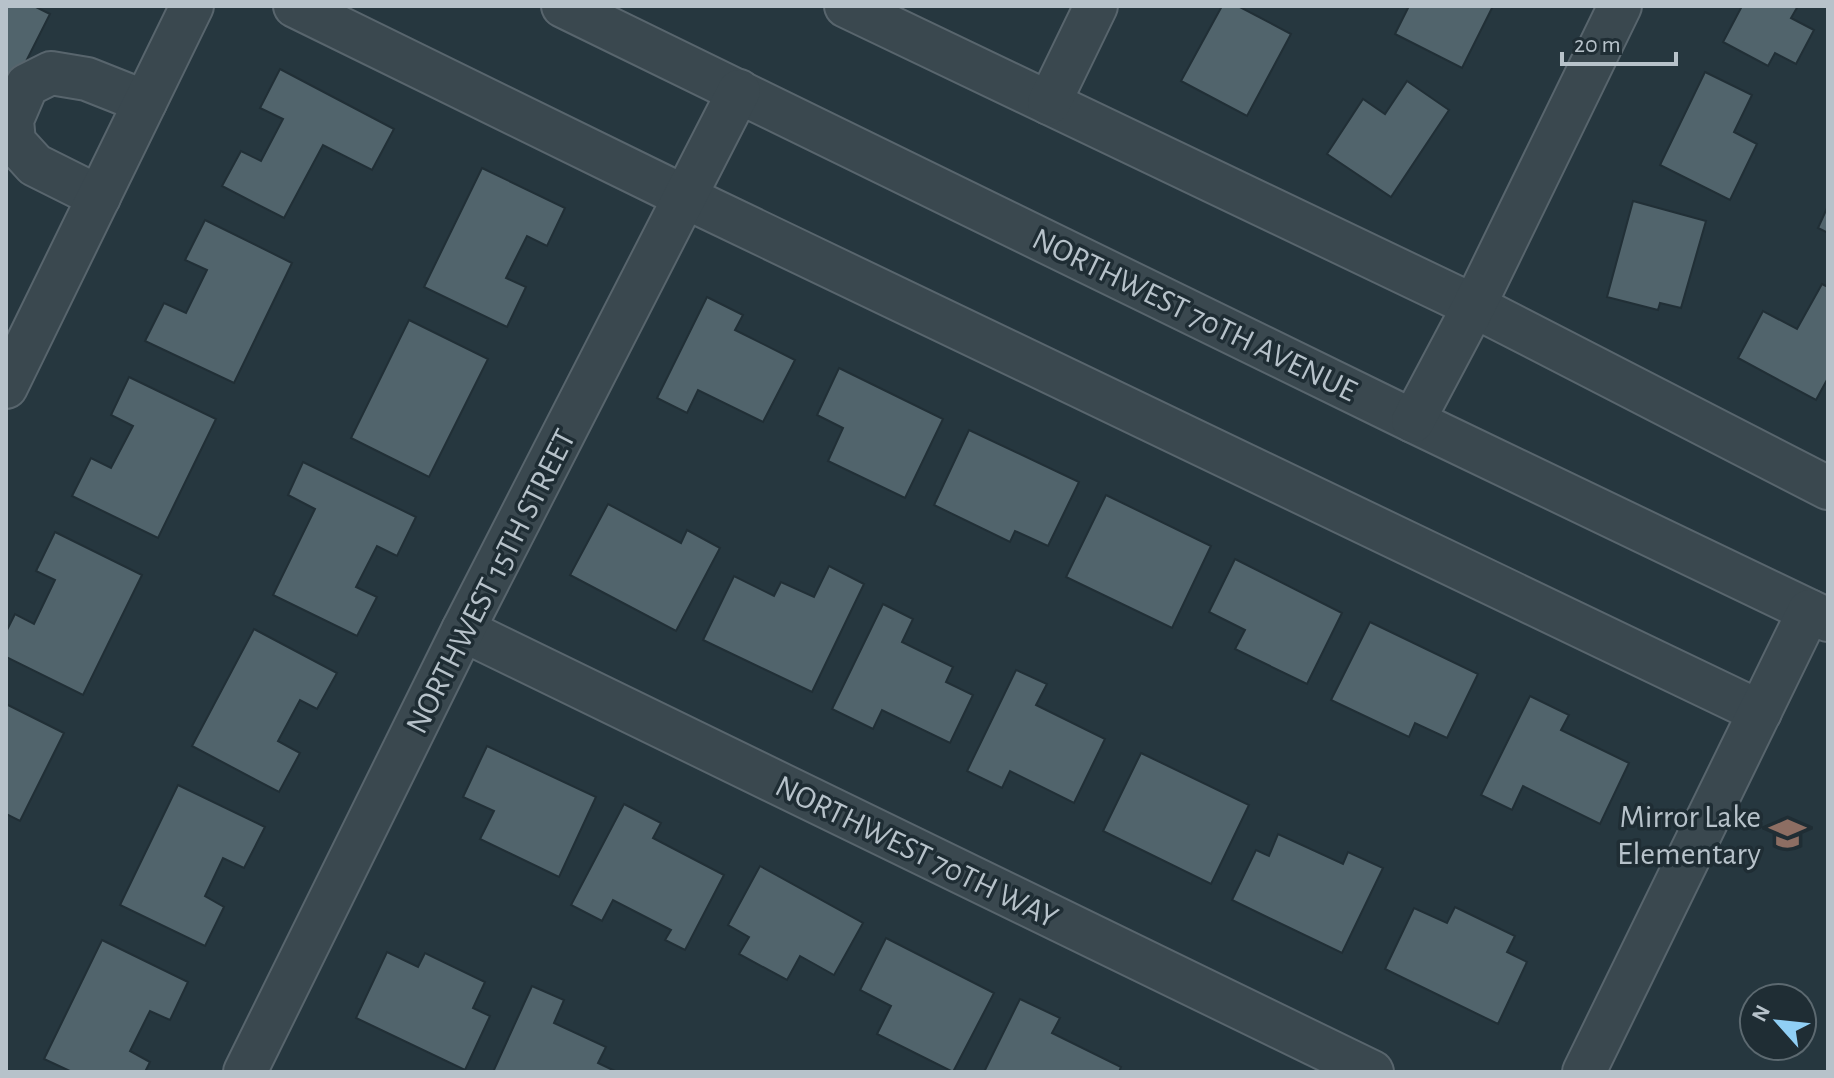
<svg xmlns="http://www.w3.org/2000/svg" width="1834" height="1078" viewBox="0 0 1834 1078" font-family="'Alegreya Sans',sans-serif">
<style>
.building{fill:#51646c;stroke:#212f36;stroke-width:2}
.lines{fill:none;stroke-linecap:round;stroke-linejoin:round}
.minor-casing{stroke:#58656d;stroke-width:46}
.minor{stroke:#3a484f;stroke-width:42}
.labels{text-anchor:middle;stroke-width:7;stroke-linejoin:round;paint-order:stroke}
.street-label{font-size:32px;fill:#b7c2ca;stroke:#1f2d34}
.poi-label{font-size:32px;fill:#b7c2ca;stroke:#1f2d34;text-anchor:end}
</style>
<rect width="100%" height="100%" fill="#26373f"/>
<g class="building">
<path d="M 6,6 L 34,6 L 50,14 L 6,101 Z"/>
<path d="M 1222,6 L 1238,6 L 1291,34 L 1247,116 L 1181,81 Z"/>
<path d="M 1409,6 L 1493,6 L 1462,68 L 1395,34 Z"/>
<path d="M 1742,6 L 1798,6 L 1791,18 L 1814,30 L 1796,64 L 1775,53 L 1768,66 L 1723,42 Z"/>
<path d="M 280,69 L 394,129 L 372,170 L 323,145 L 284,218 L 222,186 L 241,151 L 261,161 L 283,119 L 260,108 Z"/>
<path d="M 1705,72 L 1752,95 L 1734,132 L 1757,144 L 1730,200 L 1660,165 Z"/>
<path d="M 1407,81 L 1449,110 L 1391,197 L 1327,154 L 1363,99 L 1385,114 Z"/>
<path d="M 482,168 L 565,208 L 547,246 L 527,236 L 506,278 L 526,287 L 507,327 L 424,287 Z"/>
<path d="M 1633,201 L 1706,221 L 1681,308 L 1660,303 L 1658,310 L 1607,297 Z"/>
<path d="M 1828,206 L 1828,233 L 1818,228 Z"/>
<path d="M 205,220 L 292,263 L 234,383 L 145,341 L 164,303 L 186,313 L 207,270 L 185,260 Z"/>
<path d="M 1822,284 L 1828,287 L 1828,378 L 1816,400 L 1738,358 L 1763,311 L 1797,329 Z"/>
<path d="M 707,297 L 743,315 L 735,330 L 795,360 L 763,422 L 698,390 L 687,413 L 657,398 Z"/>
<path d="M 409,320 L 488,359 L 429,477 L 351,438 Z"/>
<path d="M 839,368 L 943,419 L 905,498 L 828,461 L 843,428 L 817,415 Z"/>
<path d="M 129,377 L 216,419 L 158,538 L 72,496 L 91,458 L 111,468 L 133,426 L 111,415 Z"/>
<path d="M 969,430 L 1079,482 L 1048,546 L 1015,531 L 1010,542 L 934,505 Z"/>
<path d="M 303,462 L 416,517 L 397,556 L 377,546 L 356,587 L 377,597 L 357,636 L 273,595 L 315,509 L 288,495 Z"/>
<path d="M 1106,495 L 1211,546 L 1172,628 L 1066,577 Z"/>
<path d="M 608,504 L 681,543 L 687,530 L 720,548 L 676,631 L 570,575 Z"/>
<path d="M 55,532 L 142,575 L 83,695 L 6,657 L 6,632 L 15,614 L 34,624 L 55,580 L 36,571 Z"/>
<path d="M 1235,559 L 1342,613 L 1307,684 L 1235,649 L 1245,630 L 1209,612 Z"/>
<path d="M 829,566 L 864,584 L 812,692 L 703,640 L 734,576 L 774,596 L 781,582 L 814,597 Z"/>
<path d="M 883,604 L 913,619 L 902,642 L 953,667 L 946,682 L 973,695 L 950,743 L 882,710 L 873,729 L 832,709 Z"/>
<path d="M 1370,622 L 1478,674 L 1447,738 L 1415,723 L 1409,737 L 1331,700 Z"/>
<path d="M 254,629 L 337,673 L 317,709 L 300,700 L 278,741 L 300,753 L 279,792 L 192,746 Z"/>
<path d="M 1016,670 L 1047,684 L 1036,705 L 1105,739 L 1074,803 L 1010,771 L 1002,788 L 967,771 Z"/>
<path d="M 1530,696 L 1569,715 L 1561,730 L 1629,763 L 1600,824 L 1523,786 L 1512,810 L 1481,795 Z"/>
<path d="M 6,704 L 64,733 L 20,821 L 6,814 Z"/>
<path d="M 487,746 L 596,797 L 559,877 L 480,839 L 494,811 L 463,797 Z"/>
<path d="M 1141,753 L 1249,805 L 1211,884 L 1103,831 Z"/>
<path d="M 178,785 L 265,827 L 244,868 L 223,858 L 205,896 L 224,907 L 205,946 L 120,905 Z"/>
<path d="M 624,804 L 661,823 L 653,838 L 724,875 L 685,950 L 665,940 L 671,930 L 613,900 L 602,921 L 571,905 Z"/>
<path d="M 1278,834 L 1343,864 L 1348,852 L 1383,868 L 1342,953 L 1232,900 L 1256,850 L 1269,856 Z"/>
<path d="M 760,866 L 863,923 L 834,975 L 800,956 L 787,980 L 739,954 L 749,937 L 728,925 Z"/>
<path d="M 1455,907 L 1515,936 L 1507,952 L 1527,962 L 1498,1024 L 1385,969 L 1414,908 L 1447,923 Z"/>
<path d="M 886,938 L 994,993 L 953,1072 L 877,1034 L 891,1006 L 860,990 Z"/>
<path d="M 102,940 L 188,982 L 170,1020 L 150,1011 L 130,1051 L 150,1062 L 145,1072 L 72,1072 L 44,1059 Z"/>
<path d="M 387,952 L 418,967 L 425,953 L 485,982 L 473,1008 L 490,1016 L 465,1070 L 356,1018 Z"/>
<path d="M 532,986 L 564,1000 L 554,1023 L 606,1047 L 598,1063 L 617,1072 L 493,1072 Z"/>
<path d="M 1020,999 L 1060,1018 L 1052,1033 L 1121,1067 L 1119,1072 L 984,1072 Z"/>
</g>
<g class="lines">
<defs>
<g id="minor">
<path d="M 295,6 L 685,197 L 1760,712"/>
<path d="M 563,6 L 1413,421 L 1828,620"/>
<path d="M 846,6 L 1474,306 L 1828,488"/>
<path d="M 1049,103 L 1096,6"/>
<path d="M 99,197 L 35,165 L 14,142 L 12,120 L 27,85 L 51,73 L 87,79 L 145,102"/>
<path d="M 6,387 L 192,6"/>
<path d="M 1413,421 L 1474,306 L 1620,6"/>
<path d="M 463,630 L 1372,1072"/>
<path d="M 245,1072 L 463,630 L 739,91"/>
<path d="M 1584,1072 L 1809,611"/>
</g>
</defs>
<use href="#minor" class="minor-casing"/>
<use href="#minor" class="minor"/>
</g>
<defs>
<symbol id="school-bare" viewBox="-9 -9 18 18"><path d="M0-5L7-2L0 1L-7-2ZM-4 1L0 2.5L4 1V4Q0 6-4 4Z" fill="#8d6e63" stroke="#1f2d34" stroke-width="2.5" paint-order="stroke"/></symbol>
</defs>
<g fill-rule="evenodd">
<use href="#school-bare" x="1762" y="808" width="51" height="51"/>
</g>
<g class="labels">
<g class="street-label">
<text transform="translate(1195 314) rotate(26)" y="11">NORTHWEST 70TH AVENUE</text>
<text transform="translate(490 581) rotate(-63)" y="11">NORTHWEST 15TH STREET</text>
<text transform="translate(917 851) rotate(26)" y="11">NORTHWEST 70TH WAY</text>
</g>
<g class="poi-label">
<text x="1761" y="827">Mirror Lake<tspan x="1761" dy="37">Elementary</tspan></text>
</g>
</g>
<rect width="1834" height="1078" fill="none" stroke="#b7c2ca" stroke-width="16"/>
<g transform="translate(1778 1022) rotate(297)"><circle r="38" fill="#1f2d34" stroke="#5c6970" stroke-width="2"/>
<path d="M0-6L14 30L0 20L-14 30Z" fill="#90cff5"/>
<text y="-12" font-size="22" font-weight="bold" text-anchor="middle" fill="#b7c2ca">N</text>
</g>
<path d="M1562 52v12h114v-12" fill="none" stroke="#b7c2ca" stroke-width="4"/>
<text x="1574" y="52" font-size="24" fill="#b7c2ca" stroke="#1f2d34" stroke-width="6" paint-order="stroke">20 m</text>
</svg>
